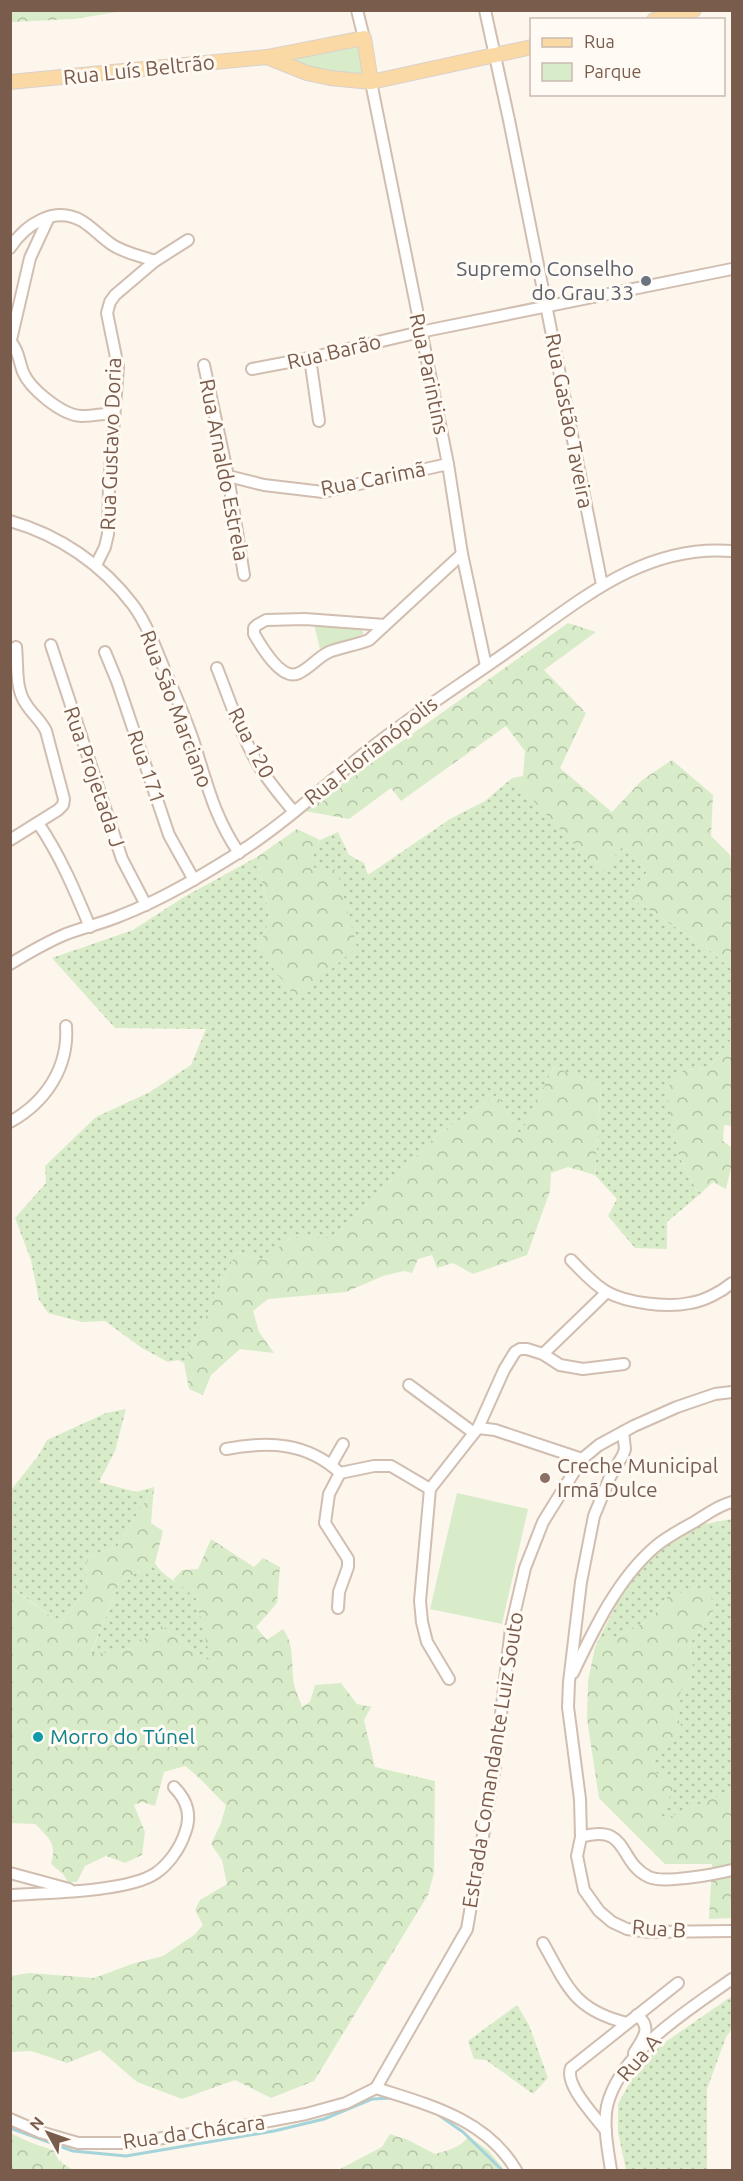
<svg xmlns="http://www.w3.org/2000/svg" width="743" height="2181" viewBox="0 0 743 2181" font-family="Ubuntu,sans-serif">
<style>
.grass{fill:url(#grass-dots)}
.forest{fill:url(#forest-crowns)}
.park{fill:#d8ecc9}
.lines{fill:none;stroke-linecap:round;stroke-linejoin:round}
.stream{stroke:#a5d3da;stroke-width:3}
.minor-casing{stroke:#d1beb0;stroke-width:14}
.major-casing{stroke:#dad1cd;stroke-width:16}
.minor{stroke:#fff;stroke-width:10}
.major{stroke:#fbd9a5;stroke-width:14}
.worship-dot{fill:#6b7280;stroke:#fffaf3;stroke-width:2}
.education-dot{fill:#8d6e63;stroke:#fffaf3;stroke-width:2}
.culture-dot{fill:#0f9aa8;stroke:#fffaf3;stroke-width:2}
.labels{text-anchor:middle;stroke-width:6;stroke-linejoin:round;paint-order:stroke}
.street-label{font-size:21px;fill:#7a5c4d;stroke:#fffaf3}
.worship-label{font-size:21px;fill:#5b616d;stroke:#fffaf3;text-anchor:end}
.education-label{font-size:21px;fill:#785e54;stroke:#fffaf3;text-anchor:start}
.culture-label{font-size:21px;fill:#0d838f;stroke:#fffaf3;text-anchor:start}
</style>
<defs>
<pattern id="grass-dots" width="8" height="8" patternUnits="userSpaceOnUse" patternTransform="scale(1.5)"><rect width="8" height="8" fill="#d8ecc9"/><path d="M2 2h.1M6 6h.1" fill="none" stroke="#b4c2a5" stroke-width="1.8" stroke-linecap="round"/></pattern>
<pattern id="forest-crowns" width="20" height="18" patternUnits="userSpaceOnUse" patternTransform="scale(1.5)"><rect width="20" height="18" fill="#d8ecc9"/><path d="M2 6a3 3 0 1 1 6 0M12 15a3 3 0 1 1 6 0" fill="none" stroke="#b4c2a5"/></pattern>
</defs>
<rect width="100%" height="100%" fill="#fdf6ec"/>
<g class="grass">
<path d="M 512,778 L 601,872 L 624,845 L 647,872 L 626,895 L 706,947 L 732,970 L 732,1038 L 709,1068 L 684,1070 L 679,1156 L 699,1195 L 667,1222 L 667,1249 L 635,1248 L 608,1216 L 617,1199 L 595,1175 L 601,1086 L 554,1067 L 520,1135 L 497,1095 L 437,1135 L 408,1165 L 333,1237 L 291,1237 L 266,1260 L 236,1253 L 184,1363 L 178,1360 L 168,1362 L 142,1348 L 105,1321 L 82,1322 L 48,1313 L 39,1300 L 31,1260 L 15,1218 L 46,1183 L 45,1166 L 96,1117 L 150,1092 L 191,1065 L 206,1029 L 115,1028 L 52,958 L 133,930 L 184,897 L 257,857 L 270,919 L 258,949 L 308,868 L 320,840 L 338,832 L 349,855 L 364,863 L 368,875 L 450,819 L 485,801 Z"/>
<path d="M 126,1409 L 115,1451 L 99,1482 L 136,1492 L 154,1487 L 117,1547 L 87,1557 L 86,1590 L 60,1623 L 15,1590 L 11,1592 L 11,1490 L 38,1456 L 47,1440 L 106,1413 Z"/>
<path d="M 732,1519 L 732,1790 L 659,1822 L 656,1772 L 653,1759 C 665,1737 680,1715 681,1689 L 690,1681 L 693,1661 L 689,1645 L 716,1607 L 669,1595 L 651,1619 L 595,1647 L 616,1605 L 627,1577 L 670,1530 Z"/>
<path d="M 155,1563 C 164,1579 183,1583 195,1597 C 201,1605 209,1650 212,1663 L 161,1626 L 132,1648 L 90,1656 L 120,1581 Z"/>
<path d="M 732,1996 L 732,2029 L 726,2037 L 707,2089 L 707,2170 L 626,2170 L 618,2132 L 618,2104 L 634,2075 L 661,2045 Z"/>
<path d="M 517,2005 L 529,2025 L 548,2078 L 533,2094 L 486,2060 L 474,2059 L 468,2041 Z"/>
</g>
<g class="forest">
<path d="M 11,10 L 123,10 L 123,11 L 74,19 L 11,22 Z"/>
<path d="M 568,623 L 596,632 L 544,670 L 586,713 L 560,768 L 612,812 L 642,780 L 672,760 L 713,795 L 711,836 L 730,855 L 732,866 L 732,970 L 706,947 L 626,895 L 647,872 L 624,845 L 601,873 L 512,778 L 523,776 L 525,751 L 506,726 L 401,801 L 391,788 L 349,819 L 304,811 Z"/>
<path d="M 297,829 L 320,840 L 309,867 L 337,870 L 357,947 L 297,999 L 258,949 L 270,919 L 257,857 Z"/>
<path d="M 732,1038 L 732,1126 L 724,1125 L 723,1141 L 732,1148 L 732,1163 L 726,1189 L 713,1182 L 699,1195 L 679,1156 L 666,1089 L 684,1070 L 709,1068 Z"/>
<path d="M 554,1067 L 601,1086 L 595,1175 L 568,1167 L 551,1173 L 550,1191 L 527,1255 L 473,1274 L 453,1263 L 437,1268 L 432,1255 L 418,1259 L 412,1273 L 404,1271 L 383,1276 L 346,1292 L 268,1299 L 253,1311 L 259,1332 L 274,1353 L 240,1349 L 211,1375 L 203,1395 L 189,1389 L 184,1363 L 236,1253 L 265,1260 L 291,1237 L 333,1237 L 408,1165 L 437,1135 L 497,1095 L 520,1134 Z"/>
<path d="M 154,1487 L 151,1523 L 163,1531 L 155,1563 L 120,1581 L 90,1655 L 132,1648 L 161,1626 L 211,1662 L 196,1598 L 173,1580 L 182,1570 L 198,1569 L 211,1539 L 254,1567 L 263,1558 L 280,1567 L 277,1603 L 256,1627 L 267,1640 L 283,1629 C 295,1645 291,1666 294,1685 C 296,1692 300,1700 302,1707 L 310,1702 L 315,1685 L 341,1683 L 357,1704 L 371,1707 L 364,1720 L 375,1767 L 435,1781 L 434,1873 L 428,1895 L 314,2081 L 271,2098 L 235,2080 L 182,2099 L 137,2082 L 100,2050 L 67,2063 L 31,2051 L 11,2052 L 11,1976 L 29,1973 L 94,1978 L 132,1964 L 163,1956 L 194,1935 L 203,1925 L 195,1910 L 200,1900 L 227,1884 L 222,1860 L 211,1844 L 221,1823 L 226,1805 C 212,1792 200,1777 185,1766 L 164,1772 L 155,1806 L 142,1802 L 134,1805 L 145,1832 L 142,1855 L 125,1863 L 106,1856 L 85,1866 L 77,1882 L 68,1882 L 63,1874 L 51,1864 C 57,1843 49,1838 35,1824 L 11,1823 L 11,1592 L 14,1590 L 60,1623 L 86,1590 L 87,1557 L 117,1547 Z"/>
<path d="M 705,1587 L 716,1607 L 689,1645 L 693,1661 L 690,1682 L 681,1690 L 680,1704 L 676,1716 L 682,1727 L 653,1759 L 656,1772 L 674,1786 L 660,1821 L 732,1790 L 732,1918 L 709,1919 L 712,1864 L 665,1864 L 599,1798 L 587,1719 L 588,1681 L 595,1647 L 651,1619 L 669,1595 Z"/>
<path d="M 10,2133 L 32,2143 L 58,2152 L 62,2163 L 73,2170 L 11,2170 Z"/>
<path d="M 390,2134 L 408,2140 L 435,2154 C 446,2151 463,2147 468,2136 L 489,2151 L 504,2170 L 338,2170 L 382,2147 Z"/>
</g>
<g class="park">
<path d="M 364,38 L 371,82 L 267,57 Z"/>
<path d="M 314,624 L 361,628 L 364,634 L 320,649 Z"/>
<path d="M 457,1493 L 528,1509 L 502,1624 L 430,1609 Z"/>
</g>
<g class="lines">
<g class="stream">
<path d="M 440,2116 L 463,2132 L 502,2170"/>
<path d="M 10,2128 L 73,2151 L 126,2156 L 274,2131 L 324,2119 L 372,2099 L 392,2098"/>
</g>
<defs>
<g id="minor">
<path d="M 357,10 L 364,38"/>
<path d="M 485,10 L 509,120 L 602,585"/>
<path d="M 371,82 L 448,464 L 462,554 L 486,666"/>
<path d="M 10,248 C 25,225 54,205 82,221 C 92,227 101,237 111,244 C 124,253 141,256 155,261 L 115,295 L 110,302 L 107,313 L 118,367 L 109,485 L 108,534 L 105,547 L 96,565"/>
<path d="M 155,261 L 188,240"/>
<path d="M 11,342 C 19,351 19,362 23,372 C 30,389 62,415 81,416 C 91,416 103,414 113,413"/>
<path d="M 10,344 L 30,258 L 49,217"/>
<path d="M 310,358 L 319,421"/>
<path d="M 204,365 L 228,476 L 244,575"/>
<path d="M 252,369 L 310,358 L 420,332 L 732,269"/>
<path d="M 228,476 L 264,485 L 323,492 L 448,464"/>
<path d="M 10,521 C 59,535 102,564 133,605 C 147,624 156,649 165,671 C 175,694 186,719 194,743 C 207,784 214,816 239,853"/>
<path d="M 385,625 L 305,619 L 266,620 L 257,625 L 254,628 L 254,634 C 261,646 282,682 299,673 C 310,668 318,657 329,652 C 342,647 356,645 369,640 L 462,554"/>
<path d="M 51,645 L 122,859 L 146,905"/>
<path d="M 105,652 L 117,681 L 169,835 L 194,880"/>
<path d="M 217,668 C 229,698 239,730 255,759 C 265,778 280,795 294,812"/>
<path d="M 38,823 C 60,855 75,891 90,927"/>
<path d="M 10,840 L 58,810 L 63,805 L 64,799 L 46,731 C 41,720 32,714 26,704 C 15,689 18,665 16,647"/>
<path d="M 10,964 C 28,953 47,942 66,934 C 84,927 104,923 122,915 C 163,899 201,876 238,853 C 284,824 324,786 366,752 C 413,714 465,682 514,647 C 582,599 644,544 732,551"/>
<path d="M 10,1122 C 46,1102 69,1067 66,1026"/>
<path d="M 571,1260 C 582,1271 593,1284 607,1292 C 627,1303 667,1308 690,1303 C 704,1301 721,1292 732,1283"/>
<path d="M 543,1354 L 607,1292"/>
<path d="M 409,1385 L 474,1433"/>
<path d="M 478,1428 L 495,1430 L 582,1459"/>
<path d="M 623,1432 L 625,1449 L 623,1455 L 610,1477 L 594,1516 L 581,1582 L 569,1682 L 568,1707 L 580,1799 L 581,1837 C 630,1823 617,1862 649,1877 C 663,1884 716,1874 732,1870"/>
<path d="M 226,1449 C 268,1441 307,1442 340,1473 L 374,1466 L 391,1466 L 430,1489"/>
<path d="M 331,1465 L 343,1444"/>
<path d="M 338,1608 L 339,1592 L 348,1567 L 348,1559 L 325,1523 L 329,1494 L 340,1473"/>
<path d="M 573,1673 C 594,1629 618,1578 656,1546 C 668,1536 682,1529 696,1521 C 707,1514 719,1505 732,1502"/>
<path d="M 449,1679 L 427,1642 L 422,1622 L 420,1601 L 430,1489 L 478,1428 L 504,1370 L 515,1352 L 520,1349 L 527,1349 L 543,1354 L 560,1365 L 583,1369 L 624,1364"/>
<path d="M 581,1837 L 577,1856 L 584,1890 L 599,1911 L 612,1922 L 627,1929 L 650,1932 L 732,1931"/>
<path d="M 10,1873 L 69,1889"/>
<path d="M 10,1895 C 45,1893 129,1892 156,1873 C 169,1864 180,1848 185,1833 C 192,1815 187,1800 174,1787"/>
<path d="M 543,1943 C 568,1987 574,2010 627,2023"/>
<path d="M 634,2053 C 643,2038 653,2028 637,2015"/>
<path d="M 376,2088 L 467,1929 L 495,1766 L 511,1628 L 525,1568 L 543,1522 L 582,1459 L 599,1445 L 634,1426 L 677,1407 L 715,1394 L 732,1392"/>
<path d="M 376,2088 C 429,2105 486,2119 516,2170"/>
<path d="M 10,2119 L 40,2132 L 78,2143 L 128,2143 L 227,2129 L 306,2114 L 346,2103 L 376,2088"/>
<path d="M 606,2131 C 596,2117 564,2085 571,2068 L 678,1983"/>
<path d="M 611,2170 C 608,2151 603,2125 607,2106 C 620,2051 690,2009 732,1979"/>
</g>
<g id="major">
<path d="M 654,20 L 694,10"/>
<path d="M 267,57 L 307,73 L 330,78 L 371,82 L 532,47"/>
<path d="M 10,82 L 267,57 L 364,38 L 371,82"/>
</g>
</defs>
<use href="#minor" class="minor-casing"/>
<use href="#major" class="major-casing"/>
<use href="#minor" class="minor"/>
<use href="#major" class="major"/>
</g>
<circle class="worship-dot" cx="646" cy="281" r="6"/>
<circle class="education-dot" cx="545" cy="1478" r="6"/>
<circle class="culture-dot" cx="38" cy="1737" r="6"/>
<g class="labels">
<g class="street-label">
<text transform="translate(139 70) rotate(-6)" y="7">Rua Luís Beltrão</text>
<text transform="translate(334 352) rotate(-13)" y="7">Rua Barão</text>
<text transform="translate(429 374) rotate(78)" y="7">Rua Parintins</text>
<text transform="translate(569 421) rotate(79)" y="7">Rua Gastão Taveira</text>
<text transform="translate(111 444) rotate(-88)" y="7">Rua Gustavo Doria</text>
<text transform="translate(224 470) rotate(79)" y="7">Rua Arnaldo Estrela</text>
<text transform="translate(373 479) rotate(-11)" y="7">Rua Carimã</text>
<text transform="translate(176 709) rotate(69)" y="7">Rua São Marciano</text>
<text transform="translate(251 743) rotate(63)" y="7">Rua 120</text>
<text transform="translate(371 751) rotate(-38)" y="7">Rua Florianópolis</text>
<text transform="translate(146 767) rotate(71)" y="7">Rua 171</text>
<text transform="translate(94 777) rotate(71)" y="7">Rua Projetada J</text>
<text transform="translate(493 1760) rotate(-81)" y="7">Estrada Comandante Luiz Souto</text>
<text transform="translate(659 1929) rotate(4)" y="7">Rua B</text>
<text transform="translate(639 2058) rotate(-49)" y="7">Rua A</text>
<text transform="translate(194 2132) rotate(-8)" y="7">Rua da Chácara</text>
</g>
<g class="worship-label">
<text x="634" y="276">Supremo Conselho<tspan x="634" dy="24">do Grau 33</tspan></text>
</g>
<g class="education-label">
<text x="557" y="1473">Creche Municipal<tspan x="557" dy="24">Irmã Dulce</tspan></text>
</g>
<g class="culture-label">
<text x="50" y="1744">Morro do Túnel</text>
</g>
</g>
<rect width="743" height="2181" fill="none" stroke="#7a5c4d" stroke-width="24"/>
<rect x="530" y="18" width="195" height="78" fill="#fffaf3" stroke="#cabbb1" stroke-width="1.5"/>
<rect x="542" y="38" width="30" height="9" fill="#fbd9a5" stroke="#cabbb1" stroke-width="1.5"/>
<text x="584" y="48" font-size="18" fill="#7a5c4d">Rua</text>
<rect x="542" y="63" width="30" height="18" fill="#d8ecc9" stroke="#cabbb1" stroke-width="1.5"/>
<text x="584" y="78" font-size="18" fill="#7a5c4d">Parque</text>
<g transform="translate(48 2133) rotate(310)" stroke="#fffaf3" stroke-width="4.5" paint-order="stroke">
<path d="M0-4.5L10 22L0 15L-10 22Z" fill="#7a5c4d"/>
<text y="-9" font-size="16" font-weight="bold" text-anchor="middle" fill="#7a5c4d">N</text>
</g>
</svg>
